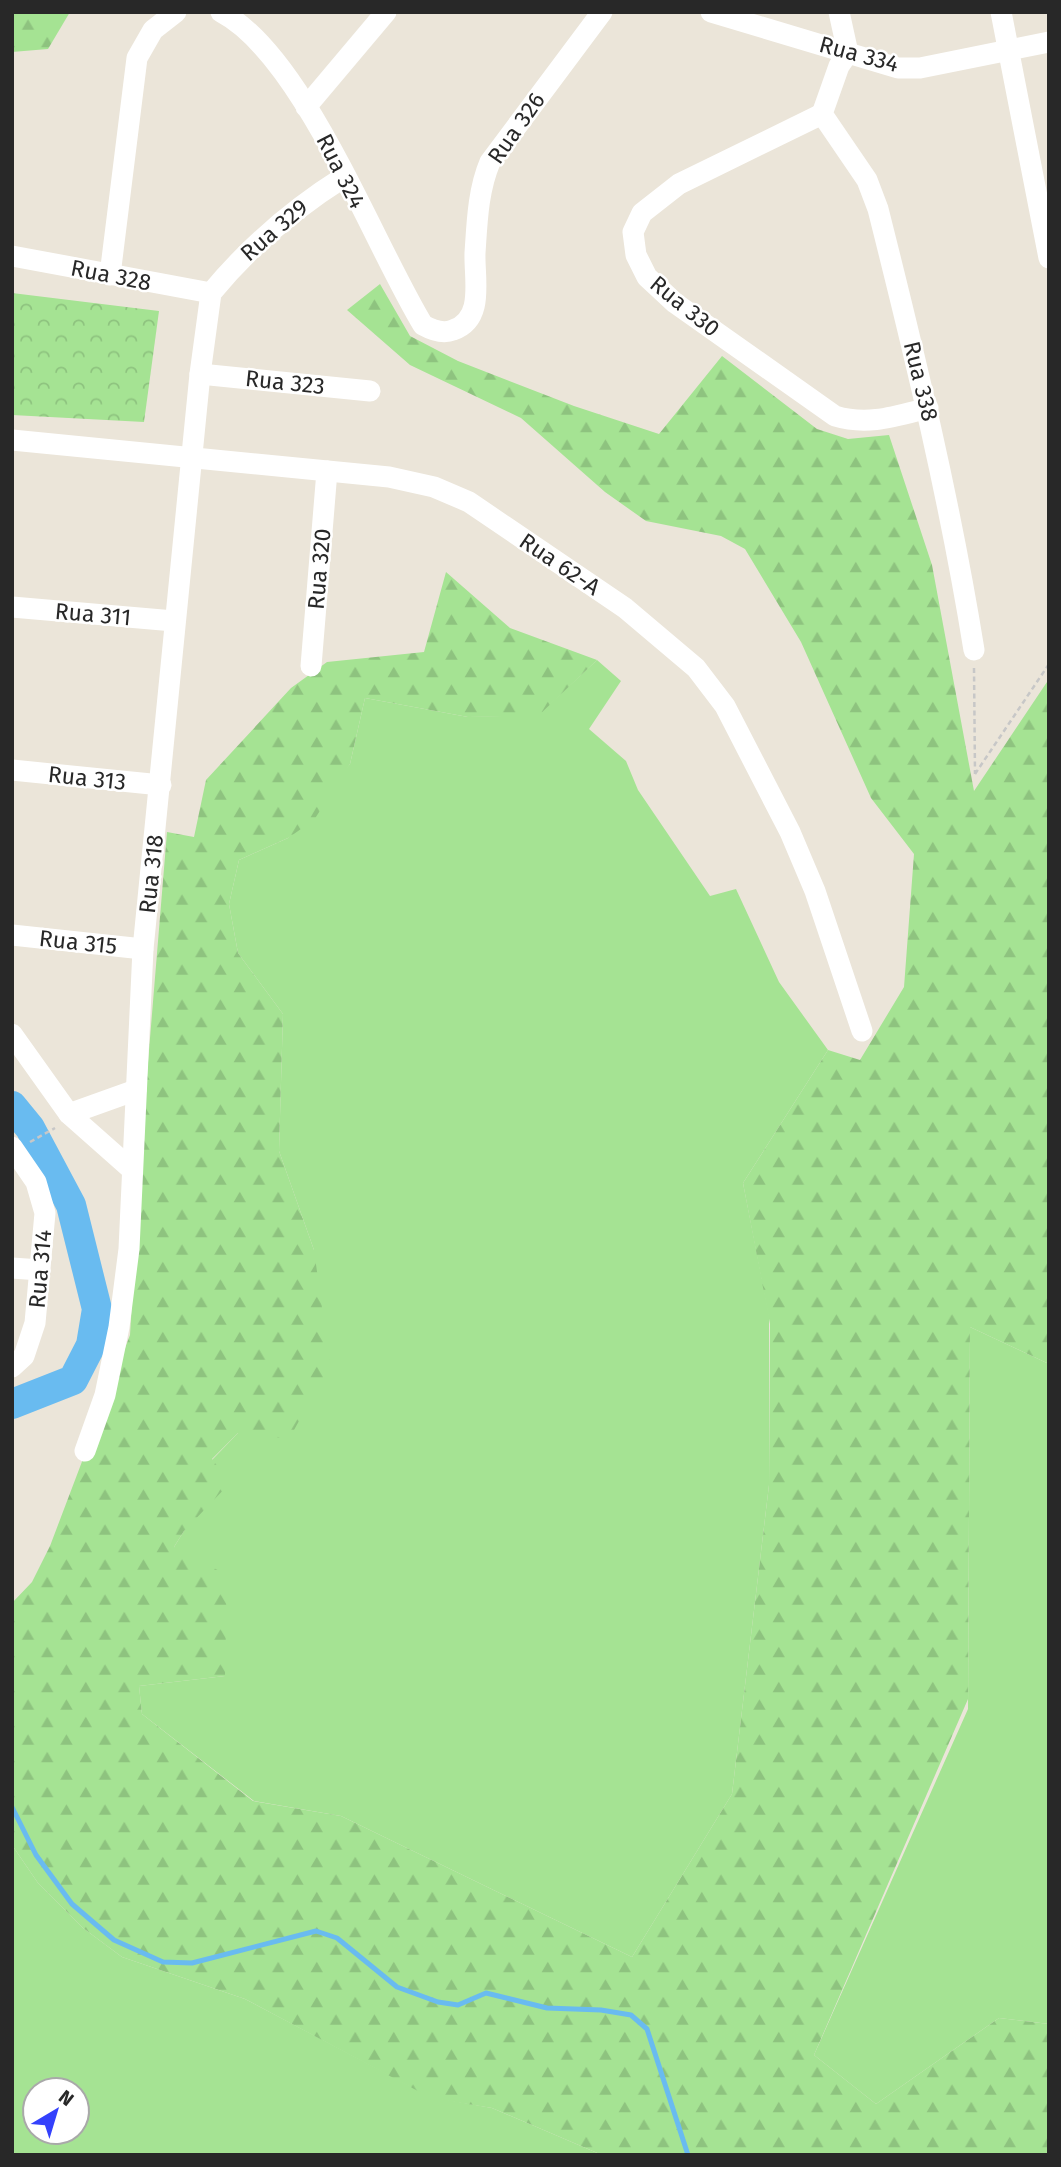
<svg xmlns="http://www.w3.org/2000/svg" width="1061" height="2167" viewBox="0 0 1061 2167" font-family="'Fira Sans',sans-serif">
<style>
.grass{fill:#a5e393;fill-rule:evenodd}
.forest{fill:url(#forest-firs)}
.park{fill:url(#park-crowns)}
.lines{fill:none;stroke-linecap:round;stroke-linejoin:round}
.stream{stroke:#69bbf0;stroke-width:5}
.river{stroke:#69bbf0;stroke-width:30}
.path{stroke:#c7c7c7;stroke-width:2.5;stroke-dasharray:5 3.5;stroke-linecap:butt}
.minor{stroke:#fff;stroke-width:21}
.labels{text-anchor:middle;stroke-width:5;stroke-linejoin:round;paint-order:stroke}
.street-label{font-size:23px;fill:#282828;stroke:#fff}
</style>
<defs>
<pattern id="forest-firs" width="22" height="20" patternUnits="userSpaceOnUse" patternTransform="scale(1.75)"><rect width="22" height="20" fill="#a5e393"/><path d="M5 1l3.5 6h-7zM16 11l3.5 6h-7z" fill="#8ec37f"/></pattern>
<pattern id="park-crowns" width="20" height="18" patternUnits="userSpaceOnUse" patternTransform="scale(1.75)"><rect width="20" height="18" fill="#a5e393"/><path d="M2 6a3 3 0 1 1 6 0M12 15a3 3 0 1 1 6 0" fill="none" stroke="#8ec37f"/></pattern>
</defs>
<rect width="100%" height="100%" fill="#ebe5d9"/>
<g class="grass">
<path d="M 597,660 L 621,681 L 589,729 L 626,761 L 638,790 L 710,896 L 736,889 L 779,982 L 828,1050 L 743,1183 L 769,1315 L 769,1485 L 732,1794 L 632,1957 L 341,1816 L 254,1801 L 142,1714 L 139,1686 L 225,1676 L 174,1547 L 184,1531 L 212,1460 L 238,1433 L 314,1250 L 279,1151 L 283,1014 L 238,953 L 229,904 L 239,860 L 288,838 L 350,764 L 365,698 L 468,717 L 538,715 Z"/>
<path d="M 970,1327 L 1049,1364 L 1049,2024 L 999,2018 L 876,2104 L 814,2055 L 968,1709 Z"/>
<path d="M 12,1845 L 38,1883 L 83,1928 L 122,1957 L 245,1999 L 431,2097 L 492,2108 L 602,2155 L 12,2155 ZM 35,2090 L 77,2090 L 77,2132 L 35,2132 Z"/>
</g>
<g class="forest">
<path d="M 12,12 L 70,12 L 48,49 L 12,52 Z"/>
<path d="M 380,284 L 410,336 L 458,361 L 574,406 L 659,434 L 722,356 L 817,429 L 848,439 L 889,435 L 932,565 L 974,791 L 1049,679 L 1049,1364 L 970,1327 L 968,1699 L 814,2055 L 876,2104 L 999,2018 L 1049,2024 L 1049,2155 L 602,2155 L 492,2108 L 431,2098 L 245,1999 L 122,1957 L 83,1928 L 38,1883 L 12,1845 L 12,1603 L 32,1582 L 50,1546 L 130,1335 L 143,1123 L 167,832 L 194,837 L 206,780 L 291,688 L 327,662 L 424,652 L 446,572 L 510,628 L 597,660 L 538,716 L 468,717 L 365,698 L 350,764 L 314,820 L 288,838 L 239,860 L 229,904 L 238,953 L 283,1014 L 279,1151 L 314,1250 L 330,1365 L 289,1439 L 238,1433 L 212,1459 L 230,1483 L 184,1531 L 174,1547 L 227,1575 L 225,1676 L 139,1686 L 142,1714 L 253,1801 L 341,1816 L 632,1957 L 732,1794 L 769,1485 L 770,1324 L 743,1183 L 828,1050 L 860,1060 L 904,987 L 914,854 L 871,798 L 801,642 L 745,549 L 721,536 L 646,521 L 605,492 L 521,418 L 410,365 L 347,310 Z"/>
</g>
<path class="park" d="M 12,293 L 159,311 L 144,422 L 12,415 Z"/>
<g class="lines">
<path class="stream" d="M 12,1807 L 36,1855 L 72,1904 L 114,1940 L 163,1962 L 192,1963 L 316,1931 L 337,1938 L 397,1987 L 438,2002 L 458,2005 L 486,1993 L 547,2008 L 601,2010 L 631,2015 L 647,2029 L 688,2155"/>
<path class="river" d="M 12,1106 L 30,1128 L 71,1205 L 97,1309 L 91,1345 L 73,1380 L 12,1404"/>
<g class="path">
<path d="M 974,668 L 975,774"/>
<path d="M 975,774 L 1049,664"/>
<path d="M 30,1142 L 55,1128"/>
</g>
<g class="minor">
<path d="M 221,12 C 303,55 373,243 423,325 C 432,330 443,334 453,330 C 485,319 474,279 475,253 C 477,223 478,190 490,162 L 602,12"/>
<path d="M 711,12 L 898,68 L 920,68 L 1049,42"/>
<path d="M 839,12 L 848,53 L 839,66 L 822,114 L 867,180 L 878,209 C 915,356 950,501 974,650"/>
<path d="M 1001,12 L 1049,258"/>
<path d="M 306,107 L 386,12"/>
<path d="M 822,114 L 679,184 L 642,213 L 633,232 L 636,255 L 647,277 L 675,303 L 835,416 C 868,426 896,416 928,408"/>
<path d="M 12,256 L 211,293"/>
<path d="M 110,275 L 137,58 L 153,30 L 176,12"/>
<path d="M 211,293 C 249,247 293,209 344,177"/>
<path d="M 200,374 L 370,391"/>
<path d="M 12,440 L 389,477 L 434,487 L 469,502 L 625,608 L 696,668 L 725,706 L 790,832 L 815,891 L 862,1031"/>
<path d="M 12,607 L 174,621"/>
<path d="M 311,666 L 327,471"/>
<path d="M 12,770 L 161,785"/>
<path d="M 12,935 L 143,949"/>
<path d="M 12,1034 L 69,1114 L 130,1168"/>
<path d="M 69,1114 L 136,1090"/>
<path d="M 12,1147 L 36,1182 L 45,1213 L 35,1323 L 24,1356 L 12,1367"/>
<path d="M 12,1268 L 40,1270"/>
<path d="M 85,1451 L 105,1395 L 119,1327 L 129,1249 L 143,949 L 200,374 L 211,293"/>
</g>
</g>
<g class="labels">
<g class="street-label">
<text transform="translate(859 54) rotate(15)" y="8">Rua 334</text>
<text transform="translate(516 128) rotate(-55)" y="8">Rua 326</text>
<text transform="translate(341 171) rotate(63)" y="8">Rua 324</text>
<text transform="translate(274 230) rotate(-41)" y="8">Rua 329</text>
<text transform="translate(111 275) rotate(11)" y="8">Rua 328</text>
<text transform="translate(685 306) rotate(39)" y="8">Rua 330</text>
<text transform="translate(921 381) rotate(76)" y="8">Rua 338</text>
<text transform="translate(285 382) rotate(6)" y="8">Rua 323</text>
<text transform="translate(560 564) rotate(34)" y="8">Rua 62-A</text>
<text transform="translate(319 569) rotate(-85)" y="8">Rua 320</text>
<text transform="translate(93 614) rotate(5)" y="8">Rua 311</text>
<text transform="translate(87 778) rotate(6)" y="8">Rua 313</text>
<text transform="translate(151 874) rotate(-84)" y="8">Rua 318</text>
<text transform="translate(78 942) rotate(6)" y="8">Rua 315</text>
<text transform="translate(40 1269) rotate(-85)" y="8">Rua 314</text>
</g>
</g>
<rect width="1061" height="2167" fill="none" stroke="#282828" stroke-width="28"/>
<g transform="translate(56 2111) rotate(38)"><circle r="33" fill="#ffffff" stroke="#a9a9a9" stroke-width="2"/>
<path d="M0-5L12 26L0 18L-12 26Z" fill="#3441fc"/>
<text y="-10" font-size="19" font-weight="bold" text-anchor="middle" fill="#282828">N</text>
</g>
</svg>
